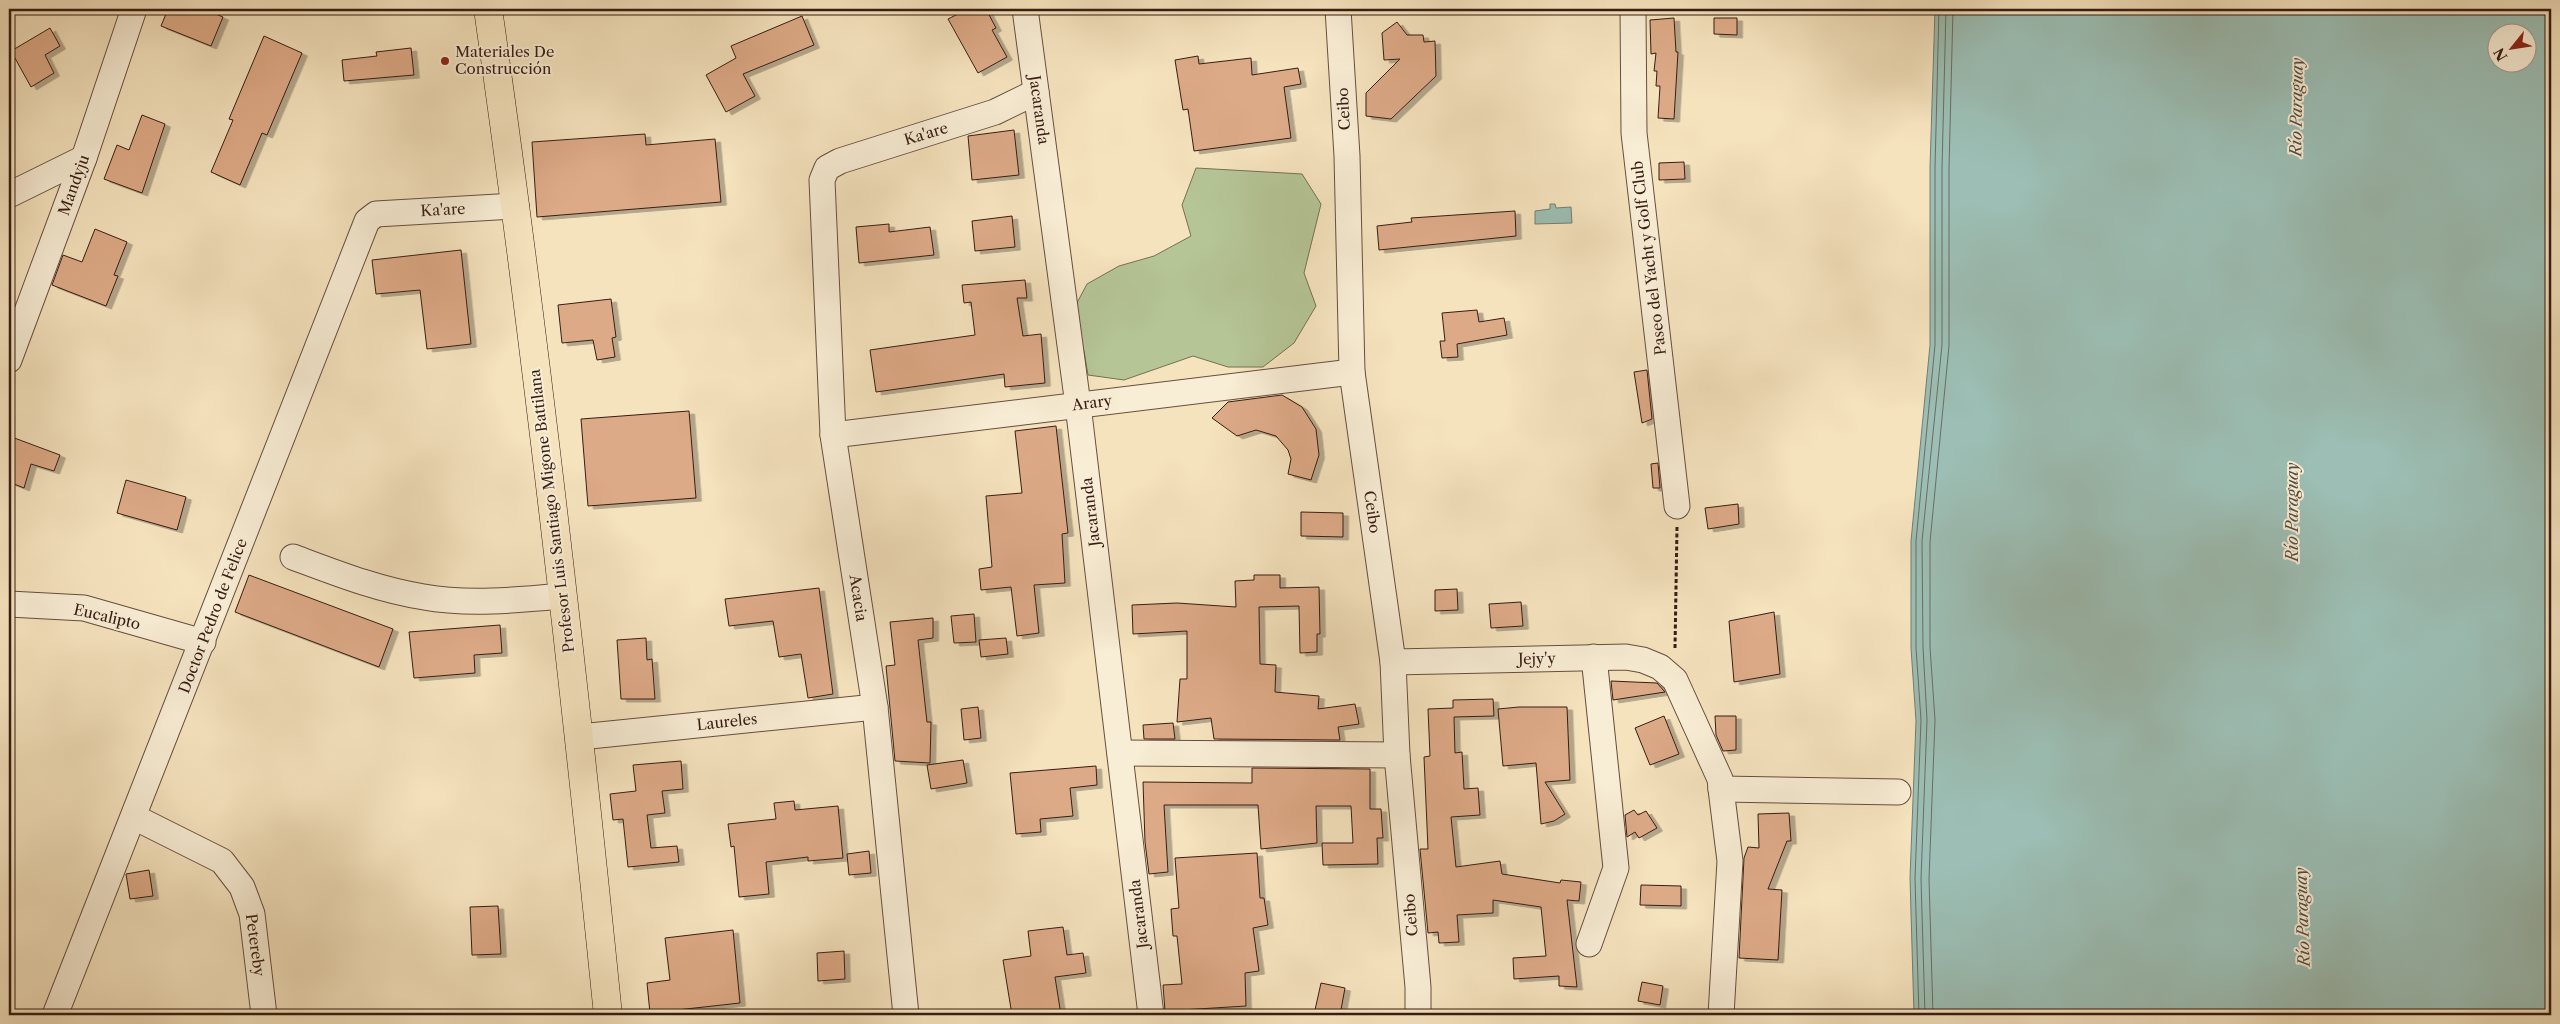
<svg xmlns="http://www.w3.org/2000/svg" width="2560" height="1024" viewBox="0 0 2560 1024" font-family="'Libre Caslon Text',serif">
<style>
.green{fill:#b5c596;stroke:#767054}
.water{fill:#9cbeb4;stroke:#747d74;fill-rule:evenodd}
.lines{fill:none;stroke-linecap:round;stroke-linejoin:round}
.shore{stroke:#6a6d64;stroke-width:1}
.building{fill:#ddaa87;stroke:#371c13;filter:url(#shadow)}
.minor-casing{stroke:#664e3e;stroke-width:27}
.major-casing{stroke:#371c13;stroke-width:29}
.path{stroke:#371c13;stroke-width:3;stroke-dasharray:4 2.5;stroke-linecap:butt}
.minor{stroke:#f8edd5;stroke-width:25}
.major{stroke:#f5e3be;stroke-width:28}
.poi-dot{fill:#8f2418;stroke:#f8edd5;stroke-width:2}
.labels{text-anchor:middle;stroke-width:4;stroke-linejoin:round;paint-order:stroke}
.poi-label{font-size:15px;fill:#371c13;stroke:#f8edd5;text-anchor:start}
.street-label{font-size:15px;fill:#371c13;stroke:#f8edd5}
.water-label{font-size:16px;font-style:italic;fill:#554d43;stroke:#f8edd5}
</style>
<defs>
<filter id="shadow"><feDropShadow dx="5.5" dy="3" stdDeviation="0" flood-color="#0004"/></filter>
</defs>
<rect width="100%" height="100%" fill="#f5e3be"/>
<filter id="stains"><feTurbulence type="fractalNoise" baseFrequency=".004" numOctaves="4"/><feColorMatrix values="0 0 0 0 .2 0 0 0 0 .09 0 0 0 0 .02 0 0 0 .5 -.17"/></filter>
<radialGradient id="worn" r=".72"><stop offset=".6" stop-color="#630" stop-opacity="0"/><stop offset="1" stop-color="#630" stop-opacity=".3"/></radialGradient>
<path class="green" d="M1196,168L1302,174L1321,204L1304,273L1316,306L1294,343L1263,367H1228L1193,356L1124,380L1088,375L1084,351L1070,316L1087,284L1119,266L1154,256L1191,236L1182,205Z"/>
<g class="water">
<path d="M1935,9H2551V1015H1914L1910,878L1916,721L1911,648V541L1930,345V167ZM2498,32H2528V62H2498Z"/>
<path d="M1550,204H1555L1556,208L1571,207L1572,223L1535,224V211L1550,209Z"/>
</g>
<g class="lines">
<g class="shore">
<path d="M1919,1015L1915,879L1921,720L1916,648V541L1935,345V168L1939,9"/>
<path d="M1925,1015L1921,879L1927,720L1923,647L1922,541L1942,345V168L1946,9"/>
<path d="M1933,1015L1929,879L1935,720L1930,647V542L1949,346V168L1953,9"/>
</g>
</g>
<g class="building">
<path d="M168,9H204L223,17L211,46L161,26Z"/>
<path d="M968,9H986L996,28L992,30L1007,57L978,73L948,19Z"/>
<path d="M802,16L814,45L743,74L755,96L726,112L706,75L736,58L731,46Z"/>
<path d="M1674,18L1676,52H1678L1674,119L1658,118L1660,86H1656L1657,71H1654L1656,53L1651,54L1650,20Z"/>
<path d="M1714,18H1737V35L1714,34Z"/>
<path d="M1397,22L1407,35H1423L1424,42L1435,41L1436,76L1391,119L1366,116V93L1400,59L1384,60L1382,33Z"/>
<path d="M50,28L60,46L45,55L54,73L31,87L11,51Z"/>
<path d="M264,36L302,53L267,135L262,133L240,185L211,172L233,120L229,119Z"/>
<path d="M411,48L414,75L344,81L342,60L377,56L376,52Z"/>
<path d="M1198,56L1199,64L1251,58L1252,75L1298,68L1301,84L1284,87L1291,138L1194,151L1188,109L1183,110L1175,60Z"/>
<path d="M142,115L165,124L142,193L104,179L117,145L129,150Z"/>
<path d="M1014,130L1019,175L972,180L968,136Z"/>
<path d="M645,134L646,145L715,139L721,202L537,217L532,142Z"/>
<path d="M1684,162L1685,179L1659,180V163Z"/>
<path d="M1515,211L1516,236L1379,250L1377,226L1412,222L1411,218Z"/>
<path d="M1012,216L1015,247L975,251L972,221Z"/>
<path d="M889,224V232L930,227L934,255L859,263L856,227Z"/>
<path d="M95,229L127,242L114,275L118,276L106,306L52,285L63,255L82,262Z"/>
<path d="M461,250L471,344L427,349L420,290L376,294L372,260Z"/>
<path d="M1025,280L1027,298H1017L1023,336L1041,334L1045,383L1005,387L1004,374L876,392L870,350L975,335L971,302L964,303L962,285Z"/>
<path d="M611,299L616,337L612,338L615,357L597,360L593,340L562,343L558,305Z"/>
<path d="M1477,310L1479,322L1504,318L1507,335L1457,344L1458,357L1442,358L1440,341H1445L1442,313Z"/>
<path d="M1647,370L1652,419L1642,423L1634,372Z"/>
<path d="M1282,395L1302,407L1316,429L1319,455L1311,480L1288,474L1291,459L1288,450L1276,436L1256,430L1237,436L1212,418L1228,402Z"/>
<path d="M689,411L696,498L588,506L581,419Z"/>
<path d="M1056,426L1068,533L1062,534L1065,583L1034,585L1039,633L1017,636L1011,587L981,590L979,569L992,567L986,496L1022,493L1015,431Z"/>
<path d="M9,436L60,455L54,471L31,464L24,488L9,482Z"/>
<path d="M1658,463L1660,488H1653L1651,464Z"/>
<path d="M126,480L186,497L177,530L117,513Z"/>
<path d="M1738,504L1739,524L1708,529L1705,508Z"/>
<path d="M1301,512L1343,513V537L1301,536Z"/>
<path d="M249,575L393,629L379,667L235,612Z"/>
<path d="M1254,575H1280V588L1319,587L1320,634H1317V652L1300,653L1299,606L1259,607L1260,664L1276,665L1275,692L1319,696L1318,709L1355,704L1359,724L1338,727L1340,740L1214,739L1211,718L1177,722L1180,679H1187V631L1133,634L1132,605L1177,603L1236,607L1235,581L1254,580Z"/>
<path d="M819,588L833,694L808,698L801,654L779,657L773,621L729,626L725,599Z"/>
<path d="M1457,589L1458,610L1435,611V590Z"/>
<path d="M1521,602L1523,626L1491,628L1489,604Z"/>
<path d="M1774,612L1780,674L1734,682L1729,621Z"/>
<path d="M974,614L976,642L954,643L951,616Z"/>
<path d="M933,618V638L918,640L927,722H931L930,763L895,761L886,666L895,665L890,622Z"/>
<path d="M500,625L502,653L474,655L475,673L414,678L409,632Z"/>
<path d="M646,638L647,660L652,659L655,699H621L617,640Z"/>
<path d="M1006,638L1008,654L981,657L979,640Z"/>
<path d="M1611,681L1657,683L1665,692L1613,700Z"/>
<path d="M1493,699L1494,716L1454,717L1455,753L1462,752L1464,789L1478,788L1480,815L1451,817L1456,867L1500,861L1502,874L1560,883L1561,880L1581,882L1579,901L1567,900L1577,987L1559,986V976L1514,979L1513,958L1546,956L1541,907L1493,900V913L1457,915L1459,942L1439,943L1438,932L1428,933L1420,849H1428L1424,757L1430,756L1428,709L1453,708V700Z"/>
<path d="M978,707L981,738L964,740L961,709Z"/>
<path d="M1519,707H1567L1570,780L1545,782L1565,814L1554,821L1541,824L1536,763L1503,766L1498,709Z"/>
<path d="M1664,716L1679,754L1650,765L1635,728Z"/>
<path d="M1715,716H1736V750L1723,751L1716,735Z"/>
<path d="M1173,723L1175,739H1144L1143,725Z"/>
<path d="M963,760L967,783L931,789L927,765Z"/>
<path d="M681,761L683,789L662,791L665,813L647,815L651,848L677,846L679,862L628,867L623,819L613,820L610,794L636,791L633,765Z"/>
<path d="M1096,766L1097,785L1070,788L1073,816L1040,819L1041,832L1016,834L1010,773Z"/>
<path d="M1252,768L1370,769V809H1381L1383,838H1377L1378,864L1323,865L1322,843H1353L1351,806H1316L1317,843L1261,849L1258,805H1164L1168,872L1149,874L1145,842L1143,782L1252,783Z"/>
<path d="M794,801L795,810L838,806L843,858L808,861V857L766,862L769,894L739,897L734,846L731,847L728,824L776,819L774,803Z"/>
<path d="M1634,810L1638,815L1646,811L1657,828L1639,838L1635,832L1627,837L1625,815Z"/>
<path d="M1789,813L1791,841H1787L1768,889L1782,890L1778,960L1739,958L1744,858L1748,847L1759,848L1758,814Z"/>
<path d="M869,851L871,873L849,875L847,854Z"/>
<path d="M1257,853L1260,898H1264L1268,925L1253,928L1259,971L1245,973L1246,1006L1165,1011L1163,985L1182,984L1177,936H1173L1171,909L1179,908L1175,858Z"/>
<path d="M149,870L153,896L130,899L126,874Z"/>
<path d="M1641,885L1681,886V906L1640,905Z"/>
<path d="M498,906L501,954L472,955L470,907Z"/>
<path d="M1063,927L1067,955L1083,953L1086,973L1055,977L1061,1015H1012L1003,960L1031,956L1028,931Z"/>
<path d="M733,930L740,1003L650,1013L647,983L670,980L665,938Z"/>
<path d="M844,951L845,979L818,981L817,953Z"/>
<path d="M1642,982L1663,986L1660,1005L1638,1001Z"/>
<path d="M1321,983L1345,988L1340,1015L1315,1010Z"/>
</g>
<g class="lines">
<g class="minor-casing">
<g id="minor">
<path d="M1025,9L1078,405L1151,1015"/>
<path d="M1338,9L1347,156L1352,372L1393,662L1397,755L1418,987V1015"/>
<path d="M1633,9L1634,133L1677,506"/>
<path d="M9,195L84,158"/>
<path d="M9,360L84,158L134,9"/>
<path d="M833,435L1352,372"/>
<path d="M293,557C336,573 379,590 424,597C467,605 519,600 562,596"/>
<path d="M9,604L84,608L203,642"/>
<path d="M1393,662L1626,657L1643,660L1660,667L1675,680L1720,779L1721,789L1730,861L1721,1015"/>
<path d="M580,737L875,707"/>
<path d="M1120,753L1397,755"/>
<path d="M1721,789L1898,792"/>
<path d="M134,817L222,861L242,887L252,914L264,1015"/>
<path d="M1589,944L1616,868L1594,657"/>
<path d="M55,1015L367,221L376,214L516,206"/>
<path d="M906,1015L875,707L833,435L822,180L827,168L840,161L995,112L1036,92"/>
</g>
</g>
<g class="major-casing">
<path id="major" d="M488,9C536,343 574,679 608,1015"/>
</g>
<path class="path" d="M1675,648L1677,527"/>
<use href="#minor" class="minor"/>
<use href="#major" class="major"/>
</g>
<circle class="poi-dot" cx="445" cy="61" r="5"/>
<g class="labels">
<g class="poi-label">
<text x="455" y="57">Materiales De<tspan x="455" dy="17">Construcción</tspan></text>
</g>
<g class="street-label">
<text transform="translate(1344 109) rotate(-93)" y="5">Ceibo</text>
<text transform="translate(1039 110) rotate(82)" y="5">Jacaranda</text>
<text transform="translate(926 134) rotate(-17)" y="5">Ka'are</text>
<text transform="translate(74 185) rotate(-70)" y="5">Mandyju</text>
<text transform="translate(443 210) rotate(-3)" y="5">Ka'are</text>
<text transform="translate(1649 258) rotate(-97)" y="5">Paseo del Yacht y Golf Club</text>
<text transform="translate(1092 403) rotate(-7)" y="5">Arary</text>
<text transform="translate(552 511) rotate(-97)" y="5">Profesor Luis Santiago Migone Battilana</text>
<text transform="translate(1091 512) rotate(-97)" y="5">Jacaranda</text>
<text transform="translate(1372 512) rotate(82)" y="5">Ceibo</text>
<text transform="translate(858 598) rotate(81)" y="5">Acacia</text>
<text transform="translate(213 616) rotate(-69)" y="5">Doctor Pedro de Felice</text>
<text transform="translate(107 617) rotate(13)" y="5">Eucalipto</text>
<text transform="translate(1537 659) rotate(-1)" y="5">Jejy'y</text>
<text transform="translate(727 722) rotate(-6)" y="5">Laureles</text>
<text transform="translate(1139 914) rotate(-97)" y="5">Jacaranda</text>
<text transform="translate(1411 915) rotate(-95)" y="5">Ceibo</text>
<text transform="translate(255 945) rotate(82)" y="5">Petereby</text>
</g>
<g class="water-label">
<text transform="translate(2296 107) rotate(-89)" y="6">Río Paraguay</text>
<text transform="translate(2292 512) rotate(-90)" y="6">Río Paraguay</text>
<text transform="translate(2302 917) rotate(-92)" y="6">Río Paraguay</text>
</g>
</g>
<rect width="2560" height="1024" fill="none" stroke="#f5e3be" stroke-width="30"/>
<rect x="10" y="10" width="2540" height="1004" fill="none" stroke="#371c13" stroke-width="2.5"/>
<rect x="15" y="15" width="2530" height="994" fill="none" stroke="#371c13"/>
<g transform="translate(2512 48) rotate(240)"><circle r="24" fill="#f8edd5" stroke="#ab9987"/>
<path d="M0-4L9 19L0 12L-9 19Z" fill="#8f2418"/>
<text y="-8" font-size="14" font-weight="bold" text-anchor="middle" fill="#371c13">N</text>
</g>
<rect width="100%" height="100%" filter="url(#stains)"/>
<rect width="100%" height="100%" fill="url(#worn)"/>
</svg>
